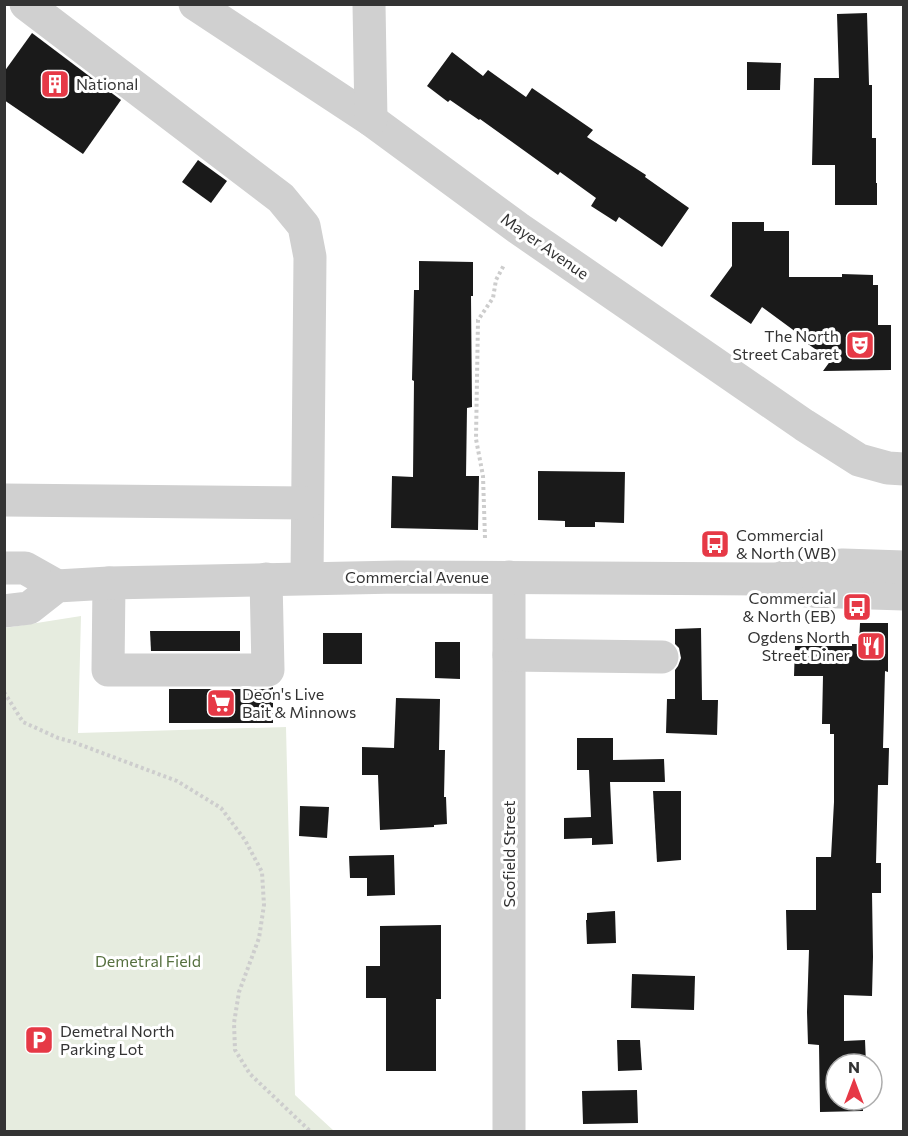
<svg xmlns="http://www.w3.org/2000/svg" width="908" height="1136" viewBox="0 0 908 1136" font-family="Commissioner,sans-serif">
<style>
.green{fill:#e6ecdf}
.building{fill:#1a1a1a}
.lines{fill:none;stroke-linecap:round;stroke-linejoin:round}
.path{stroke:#cdcdcd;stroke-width:4;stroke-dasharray:3 3;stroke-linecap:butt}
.minor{stroke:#d0d0d0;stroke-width:33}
.labels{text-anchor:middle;stroke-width:6;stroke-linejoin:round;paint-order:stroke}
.poi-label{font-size:16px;fill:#333;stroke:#fff;text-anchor:start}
.street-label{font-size:16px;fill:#333;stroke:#fff}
.park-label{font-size:16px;fill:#56703f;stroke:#fff}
</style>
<rect width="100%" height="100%" fill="#fff"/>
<path class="green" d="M81,616L78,733L286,727L295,1095L334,1131L5,1132V628Z"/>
<g class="building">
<path d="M867,13L869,85H872V138H876V183H877V205H835V165H812L814,78H839L837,14Z"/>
<path d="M32,33L121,100L83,154L4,100V72Z"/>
<path d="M452,52L483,76L488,70L526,97L532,88L593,130L587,137L646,175L645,177L689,208L662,247L619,217L616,222L591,206L596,198L560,172L558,175L480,119L479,120L450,100L448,102L427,86Z"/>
<path d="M747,62L781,63L780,90H747Z"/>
<path d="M198,160L227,181L211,203L182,182Z"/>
<path d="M732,222H764V231H789V277H842V274L873,275V285H878V325H891V370L823,371L831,360L795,335L796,332L762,307L751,324L710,296L732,266Z"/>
<path d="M419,261L473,262V296H471L472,407L467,408L466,476H479L478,530L391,528L392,476L413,477L414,381L412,380L414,290H419Z"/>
<path d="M538,471L625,472L624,523L595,522V527H565V521L538,520Z"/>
<path d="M860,623H888V672L885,671L883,748H889L888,785H878L876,863H881V893H872L873,957L872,996L844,995V1041L865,1040L866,1064H836V1100H868V1102H863V1111L820,1112L819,1045L808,1044L807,1012L809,950H787L786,910H816V857H831L834,802V734H830V724H822L823,676H794L795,646H852V644H859Z"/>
<path d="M701,628L702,700H718L717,735L666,733L667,699H675V670L678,666L681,658L679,648L675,644V629Z"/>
<path d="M150,631H240V651H151Z"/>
<rect x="323" y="633" width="39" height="31"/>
<path d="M435,642H460V679L435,678Z"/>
<path d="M273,687V723H169V689H268Z"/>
<path d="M396,698L440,699L439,750H445L444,797H446L447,824L434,825V827L380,830L378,775H362V747L394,748Z"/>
<path d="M577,738H613V760L664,759L665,782H610L613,844L592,845V838L564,839V818L591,817L589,770H577Z"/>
<path d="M653,791H681V860L657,862Z"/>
<path d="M300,806L329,807L327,838L299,836Z"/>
<path d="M394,855L395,895L367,896V878H350L349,856Z"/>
<path d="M615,911L616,943L587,944L586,920H587V913Z"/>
<path d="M441,925V999H436V1071H386V998H366V966H380V926Z"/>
<path d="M632,974L695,976L694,1010L631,1008Z"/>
<path d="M617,1040H640L642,1070L618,1071Z"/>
<path d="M637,1090L638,1123L583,1124L582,1091Z"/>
</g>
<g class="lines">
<g class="path">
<path d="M485,538L483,476L476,439L478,320L493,298L496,280L504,265"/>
<path d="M4,692L23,722L58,738L73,742L177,781L221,808L245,840L262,872L264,905L259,938L239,992L234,1023L235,1050L250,1074L311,1132"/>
</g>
<g class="minor">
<path d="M26,4L281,198L304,226L310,257L307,578"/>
<path d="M195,4L371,120L518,228L804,425L859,460L888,468L904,469"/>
<path d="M369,4L371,120"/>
<path d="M4,500L307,503"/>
<path d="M4,568H25L57,586"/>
<path d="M509,577V1132"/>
<path d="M778,579L807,591L904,594"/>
<path d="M109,583L108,670H268L266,579"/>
<path d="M4,611L29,608L57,586L109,583L398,577L778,579L807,569L843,565L904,567"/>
<path d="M509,655L662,657"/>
</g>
</g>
<defs>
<g id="building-square" transform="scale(1.5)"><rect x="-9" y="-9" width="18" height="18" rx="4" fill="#e63946" stroke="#fff"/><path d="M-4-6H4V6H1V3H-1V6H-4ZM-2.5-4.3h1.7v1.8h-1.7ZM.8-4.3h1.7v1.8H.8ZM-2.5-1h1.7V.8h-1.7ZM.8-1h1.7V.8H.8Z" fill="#fff"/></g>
<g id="theatre-square" transform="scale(1.5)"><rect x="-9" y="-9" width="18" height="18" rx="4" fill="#e63946" stroke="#fff"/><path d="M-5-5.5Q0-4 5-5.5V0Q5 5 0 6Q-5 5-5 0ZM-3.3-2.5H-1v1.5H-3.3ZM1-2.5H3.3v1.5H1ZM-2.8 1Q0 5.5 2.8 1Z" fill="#fff"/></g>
<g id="bus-square" transform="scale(1.5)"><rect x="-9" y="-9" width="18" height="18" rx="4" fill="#e63946" stroke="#fff"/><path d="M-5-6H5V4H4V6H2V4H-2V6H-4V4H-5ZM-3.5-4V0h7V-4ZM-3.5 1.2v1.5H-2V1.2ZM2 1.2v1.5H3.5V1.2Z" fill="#fff"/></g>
<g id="restaurant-square" transform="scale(1.5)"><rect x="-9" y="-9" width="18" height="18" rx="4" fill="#e63946" stroke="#fff"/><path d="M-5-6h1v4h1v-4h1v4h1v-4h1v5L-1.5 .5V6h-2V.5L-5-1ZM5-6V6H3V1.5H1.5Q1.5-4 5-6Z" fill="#fff"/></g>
<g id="supermarket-square" transform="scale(1.5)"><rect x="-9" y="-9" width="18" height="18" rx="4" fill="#e63946" stroke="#fff"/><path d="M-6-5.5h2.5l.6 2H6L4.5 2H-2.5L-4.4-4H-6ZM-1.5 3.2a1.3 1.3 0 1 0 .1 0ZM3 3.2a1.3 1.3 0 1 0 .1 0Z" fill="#fff"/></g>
<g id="parking-square" transform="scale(1.5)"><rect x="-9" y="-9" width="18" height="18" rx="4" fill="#e63946" stroke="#fff"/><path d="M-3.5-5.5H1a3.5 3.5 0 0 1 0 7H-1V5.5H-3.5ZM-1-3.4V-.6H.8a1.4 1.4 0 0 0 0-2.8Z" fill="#fff"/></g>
</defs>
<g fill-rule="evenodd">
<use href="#building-square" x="55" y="84"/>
<use href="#theatre-square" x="860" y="345"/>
<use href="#bus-square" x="715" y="544"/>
<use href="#bus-square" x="857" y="607"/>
<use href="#restaurant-square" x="871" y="646"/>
<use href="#supermarket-square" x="221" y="703"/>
<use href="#parking-square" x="39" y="1040"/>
</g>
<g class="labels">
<g class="poi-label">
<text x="76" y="90">National</text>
<text x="839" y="342" text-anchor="end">The North<tspan x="839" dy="18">Street Cabaret</tspan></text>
<text x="736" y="541">Commercial<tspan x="736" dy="18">&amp; North (WB)</tspan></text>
<text x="836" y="604" text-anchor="end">Commercial<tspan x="836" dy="18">&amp; North (EB)</tspan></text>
<text x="850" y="643" text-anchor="end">Ogdens North<tspan x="850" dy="18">Street Diner</tspan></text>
<text x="242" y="700">Deon's Live<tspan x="242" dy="18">Bait &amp; Minnows</tspan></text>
<text x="60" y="1037">Demetral North<tspan x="60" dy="18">Parking Lot</tspan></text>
</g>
<g class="street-label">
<text transform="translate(545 246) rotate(35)" y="6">Mayer Avenue</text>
<text x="417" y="583">Commercial Avenue</text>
<text transform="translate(509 854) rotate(-90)" y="6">Scofield Street</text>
</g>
<g class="park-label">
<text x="148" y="967">Demetral Field</text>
</g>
</g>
<rect width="908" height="1136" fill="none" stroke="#333333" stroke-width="12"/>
<g transform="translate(854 1082)"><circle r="28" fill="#ffffff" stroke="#adadad" stroke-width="1.5"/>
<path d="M0-4.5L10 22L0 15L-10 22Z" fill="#e63946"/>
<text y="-9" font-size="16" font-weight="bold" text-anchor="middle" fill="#333333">N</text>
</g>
</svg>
